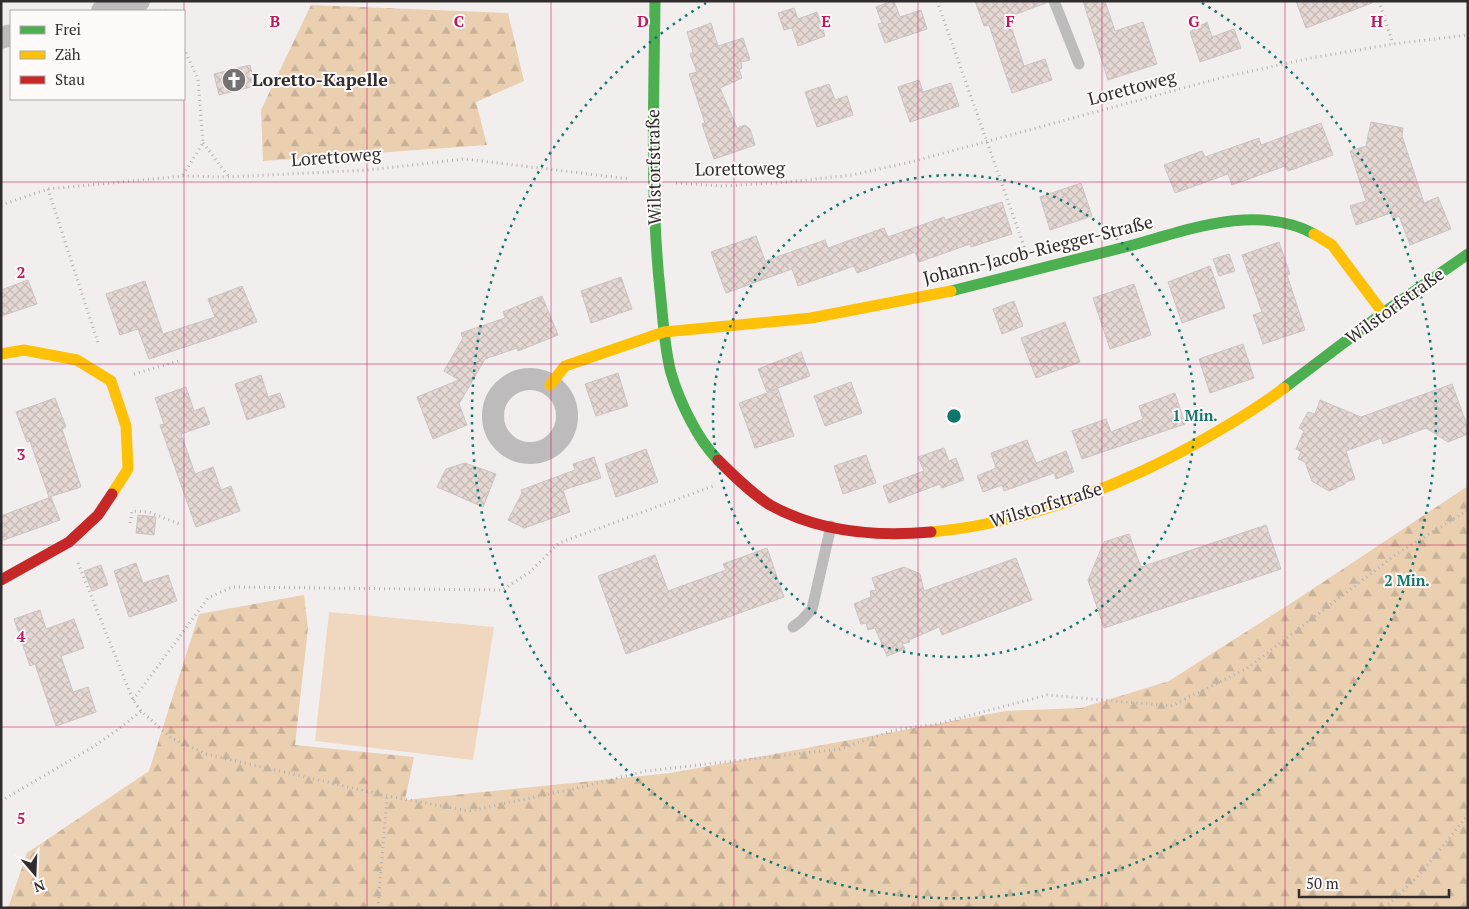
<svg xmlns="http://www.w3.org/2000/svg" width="1469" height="909" viewBox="0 0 1469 909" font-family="'PT Serif',serif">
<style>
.forest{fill:url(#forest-firs)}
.pitch{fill:#efd8bf}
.building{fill:url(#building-cross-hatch);stroke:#c9c5c5}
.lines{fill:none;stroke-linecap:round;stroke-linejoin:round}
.path{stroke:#b2b1b1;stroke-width:3;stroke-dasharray:1 4;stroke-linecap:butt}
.lane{stroke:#bdbbbc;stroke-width:11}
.street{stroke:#bdbbbc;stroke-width:22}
.fast{stroke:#4caf50;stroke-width:11}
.slow{stroke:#ffc107;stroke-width:11}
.jam{stroke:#c62828;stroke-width:11}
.grid{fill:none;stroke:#c2185b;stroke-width:1;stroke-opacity:0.55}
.ring{fill:none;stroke:#0f766e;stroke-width:2.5;stroke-dasharray:2.5 5}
.labels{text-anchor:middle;stroke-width:4;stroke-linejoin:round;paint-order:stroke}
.poi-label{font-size:18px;font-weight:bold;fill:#312c2d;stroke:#fffafa;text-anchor:start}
.street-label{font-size:18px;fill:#312c2d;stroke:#fffafa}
.grid-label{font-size:16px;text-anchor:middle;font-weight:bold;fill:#c2185b;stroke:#fffafa;stroke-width:4;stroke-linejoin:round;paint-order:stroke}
.centre{fill:#0f766e;stroke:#fffafa;stroke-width:2.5}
.ring-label{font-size:15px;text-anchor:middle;font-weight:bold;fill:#0f766e;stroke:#fffafa;stroke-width:4;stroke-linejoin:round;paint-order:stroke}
</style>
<defs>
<pattern id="forest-firs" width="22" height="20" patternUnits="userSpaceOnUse" patternTransform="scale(1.25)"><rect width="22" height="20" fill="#eacfb0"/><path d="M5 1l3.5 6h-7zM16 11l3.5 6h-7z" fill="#c9b298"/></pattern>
<pattern id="building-cross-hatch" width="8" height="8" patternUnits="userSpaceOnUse" patternTransform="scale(1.25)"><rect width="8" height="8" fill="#e5d8d4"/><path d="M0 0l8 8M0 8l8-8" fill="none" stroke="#c5bab6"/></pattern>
</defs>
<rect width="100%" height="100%" fill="#f3eeee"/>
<g class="forest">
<path d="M311,5L508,13L524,81L476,102L487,145L263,161L261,110Z"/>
<path d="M1468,486V908H8L27,853L149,771L199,614L304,595L308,628L295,745L414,757L405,800L671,773L1006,711L1081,708L1169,681L1296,600Z"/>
</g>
<path class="pitch" d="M329,612L494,627L473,760L315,741Z"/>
<g class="building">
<path d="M892,1H894L900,17L921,10L927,29L885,43L878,24L882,23L876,7Z"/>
<path d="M975,1H1046V3L1008,17L1024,66L1045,59L1052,80L1012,93L989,25L984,26Z"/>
<path d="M1083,1H1105L1115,31L1143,22L1157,64L1108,80Z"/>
<path d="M1296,1H1372V3L1306,28Z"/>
<path d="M794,8L798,19L817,12L825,36L798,46L792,28L784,30L778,13Z"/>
<path d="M1207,22L1212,37L1234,29L1241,48L1200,62L1190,32Z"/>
<path d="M711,23L718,46L743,38L750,60L741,62L742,68L739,69L742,78L720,88L737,128L745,125L750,129L755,145L714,159L702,124L705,123L689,74L697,72L690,54L693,52L687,32Z"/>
<path d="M250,65L255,86L219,95L214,74Z"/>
<path d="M919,80L923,92L951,83L959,106L910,122L898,87Z"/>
<path d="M829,84L835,100L847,96L853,115L817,127L805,92Z"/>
<path d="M1371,122L1403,128L1402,136L1424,203L1438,197L1451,229L1410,245L1399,216L1393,219L1391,213L1356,225L1350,206L1366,201L1350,151L1366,146Z"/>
<path d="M1321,123L1333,155L1288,171L1285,166L1232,185L1228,174L1175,193L1164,165L1202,151L1205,157L1259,138L1261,145Z"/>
<path d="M1081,183L1092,216L1050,230L1040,197Z"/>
<path d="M1002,202L1012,234L971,247L970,244L919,262L915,252L857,273L854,266L798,286L792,269L726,293L711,252L756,236L765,261L825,240L828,248L884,228L888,237L944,217L945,220Z"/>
<path d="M1279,242L1290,274L1287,275L1305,330L1263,344L1253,315L1262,312L1242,255Z"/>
<path d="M1229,254L1235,271L1219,276L1213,259Z"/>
<path d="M1210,266L1225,308L1182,323L1168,282Z"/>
<path d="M621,277L632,309L591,323L581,291Z"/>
<path d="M28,280L37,304L1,316V290Z"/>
<path d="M145,281L163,334L215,317L208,299L242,286L257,322L215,337L149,359L138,329L120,335L106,294Z"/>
<path d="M1134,284L1151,335L1110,349L1093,298Z"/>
<path d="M542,296L558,335L518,351L517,348L485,359L459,404L467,425L433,439L417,397L459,380L444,371L463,338L461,333L505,318L503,312Z"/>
<path d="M1014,301L1023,326L1002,334L993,309Z"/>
<path d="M1065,322L1080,362L1036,378L1021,338Z"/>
<path d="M1243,344L1254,378L1210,393L1199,359Z"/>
<path d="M801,352L810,376L767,392L758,369Z"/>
<path d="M618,373L628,406L596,416L585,384Z"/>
<path d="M261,375L268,397L280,393L285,407L247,420L235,384Z"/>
<path d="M851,382L862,413L825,426L814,396Z"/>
<path d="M1452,384L1468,428V434L1448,442L1426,428L1383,444L1381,438L1346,451L1355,479L1346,482L1345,484L1329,491L1312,481L1305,462L1298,459L1301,452L1296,449L1304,431L1299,428L1308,412L1315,414L1320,400L1361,417Z"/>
<path d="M186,387L194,411L204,407L210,424L181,434L195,474L213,467L221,490L231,486L240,511L196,527L160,425L164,424L155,398Z"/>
<path d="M778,389L794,436L755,448L739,403Z"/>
<path d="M1175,393L1185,424L1082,459L1072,431L1106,419L1111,432L1143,419L1139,406Z"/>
<path d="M55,398L66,427L62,429L81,487L49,497L30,441L27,442L16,412Z"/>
<path d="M1027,440L1036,463L1066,451L1074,472L1056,479L1054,473L1004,491L1002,485L983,492L977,476L996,468L991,453Z"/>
<path d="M944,448L949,461L956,458L964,480L942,488L940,484L889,503L883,486L924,471L918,457Z"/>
<path d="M646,449L658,482L616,497L605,464Z"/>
<path d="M866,455L876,483L843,494L834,466Z"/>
<path d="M594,457L601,478L563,490L570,512L524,528L508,520L522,493L521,490L575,470L573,464Z"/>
<path d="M465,463L496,474L483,507L437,487L446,469Z"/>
<path d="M51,497L60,520L1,541V516Z"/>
<path d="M138,515L156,517L154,535L136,533Z"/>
<path d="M1266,525L1281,569L1104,628L1088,580L1104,542L1129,534L1141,567Z"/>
<path d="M767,548L784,597L626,654L598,576L655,555L668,591L726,570L723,564Z"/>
<path d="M1016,558L1032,600L942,635L939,627L909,640L910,642L902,644L905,649L887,656L875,628L868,630L866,623L861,624L854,604L871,597L870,591L876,590L872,578L904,567L920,574L924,591Z"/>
<path d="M136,563L143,583L168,575L177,601L129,617L114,571Z"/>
<path d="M101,565L108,585L92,591L84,571Z"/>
<path d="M40,610L46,629L74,619L84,648L61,656L73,692L88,687L96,712L56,726L35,664L30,666L14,619Z"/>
</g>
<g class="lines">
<g class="path">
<path d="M937,1L1025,249"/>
<path d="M1379,1L1393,44"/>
<path d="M165,11H166"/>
<path d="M203,143L229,177"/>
<path d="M183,175L203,143L198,79L184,49"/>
<path d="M676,183L723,186L788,182L852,175L911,162L1224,77L1311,58L1393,44L1468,35"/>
<path d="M48,189L99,346"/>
<path d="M1,205L48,189L183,176L229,177L368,170L465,159L630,179"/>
<path d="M134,374L182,360"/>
<path d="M130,523L132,511L149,512L179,524"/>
<path d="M78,563L133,700L141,711L171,738L206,754L387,796L469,811L578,788L646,771L840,749L894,730L937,724L1047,695L1171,706L1246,669L1398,553L1468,510"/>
<path d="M133,700L208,598L232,587L502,590L530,572L559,543L713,486"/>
<path d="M1,801L93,747L120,728L141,711"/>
<path d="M378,908L387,796"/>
<path d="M1385,908L1419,875L1468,815"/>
</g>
<g class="lane">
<path d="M1054,1L1079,64"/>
<path d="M793,627L801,621L812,609L831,526"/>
</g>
<g class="street">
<path d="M102,11L139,1"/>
<path d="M1,38L11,35"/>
<circle cx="530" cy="416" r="37"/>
</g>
<g class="fast">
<path d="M655,1C654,98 650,194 660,290C663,317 664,347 671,373C679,400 697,439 718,460"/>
<path d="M951,291C1010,276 1070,261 1129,246C1166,236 1205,222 1244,220C1268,219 1293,222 1314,234"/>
<path d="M1284,388L1383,313L1468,254"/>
</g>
<g class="slow">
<path d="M1314,234L1332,245L1383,313"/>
<path d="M1,354L24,350L77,360L111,381L126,426L128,469L112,494"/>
<path d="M550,385L565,366L664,332L811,318L951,291"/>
<path d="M931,532C1018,524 1100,494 1177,454C1214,434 1251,413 1284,388"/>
</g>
<g class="jam">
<path d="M718,460C733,475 751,493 770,505C819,532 877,537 931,532"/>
<path d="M1,580L69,542L98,515L112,494"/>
</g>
</g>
<path class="grid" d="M184,1V11M367,1V908M551,1V908M734,1V908M918,1V908M1102,1V908M1285,1V908M184,99V908M1,182H1468M1,364H1468M1,545H1468M1,727H1468"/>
<g class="ring">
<circle cx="954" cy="416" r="241"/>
<path d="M1202 3A482 482 0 1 1 706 3"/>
</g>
<defs>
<g id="church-disc" transform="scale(1.25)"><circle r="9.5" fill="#757071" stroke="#fffafa"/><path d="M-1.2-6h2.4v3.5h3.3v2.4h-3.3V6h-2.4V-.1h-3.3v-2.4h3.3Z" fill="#fff"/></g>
</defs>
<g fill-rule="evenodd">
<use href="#church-disc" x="234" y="80"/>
</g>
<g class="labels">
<g class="poi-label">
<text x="252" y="86">Loretto-Kapelle</text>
</g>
<g class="street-label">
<text transform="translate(1132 88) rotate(-15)" y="6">Lorettoweg</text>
<text transform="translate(336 157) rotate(-4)" y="6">Lorettoweg</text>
<text transform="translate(654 167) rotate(-91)" y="6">Wilstorfstraße</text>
<text transform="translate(740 169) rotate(-1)" y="6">Lorettoweg</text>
<text transform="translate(1038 250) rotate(-14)" y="6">Johann-Jacob-Riegger-Straße</text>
<text transform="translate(1395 306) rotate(-36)" y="6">Wilstorfstraße</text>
<text transform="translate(1046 505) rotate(-17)" y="6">Wilstorfstraße</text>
</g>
</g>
<g class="grid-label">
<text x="275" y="27">B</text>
<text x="459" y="27">C</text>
<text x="643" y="27">D</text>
<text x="826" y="27">E</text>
<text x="1010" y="27">F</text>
<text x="1194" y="27">G</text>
<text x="1377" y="27">H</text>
<text x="21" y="278">2</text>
<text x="21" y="460">3</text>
<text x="21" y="642">4</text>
<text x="21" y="824">5</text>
</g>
<circle cx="954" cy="416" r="8" class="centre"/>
<g class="ring-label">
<text x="1195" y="421">1 Min.</text>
<text x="1407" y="586">2 Min.</text>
</g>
<rect width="1469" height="909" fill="none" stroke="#312c2d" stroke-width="5"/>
<rect x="10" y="10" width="175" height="90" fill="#fffafa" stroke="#ada8a8"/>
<rect x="20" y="26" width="25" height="8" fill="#4caf50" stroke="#ada8a8"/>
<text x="55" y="35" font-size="15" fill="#312c2d">Frei</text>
<rect x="20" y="51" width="25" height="8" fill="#ffc107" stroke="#ada8a8"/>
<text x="55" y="60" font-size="15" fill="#312c2d">Zäh</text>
<rect x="20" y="76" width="25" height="8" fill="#c62828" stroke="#ada8a8"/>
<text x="55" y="85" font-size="15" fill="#312c2d">Stau</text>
<g transform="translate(35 874) rotate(161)" stroke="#fffafa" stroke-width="4" paint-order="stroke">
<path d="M0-4L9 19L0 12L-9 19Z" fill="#312c2d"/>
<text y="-8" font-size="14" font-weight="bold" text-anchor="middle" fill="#312c2d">N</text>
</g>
<path d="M1299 889v8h150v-8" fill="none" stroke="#312c2d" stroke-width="2.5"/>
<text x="1306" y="889" font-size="15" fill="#312c2d" stroke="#fffafa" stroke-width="4" paint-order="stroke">50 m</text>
</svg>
